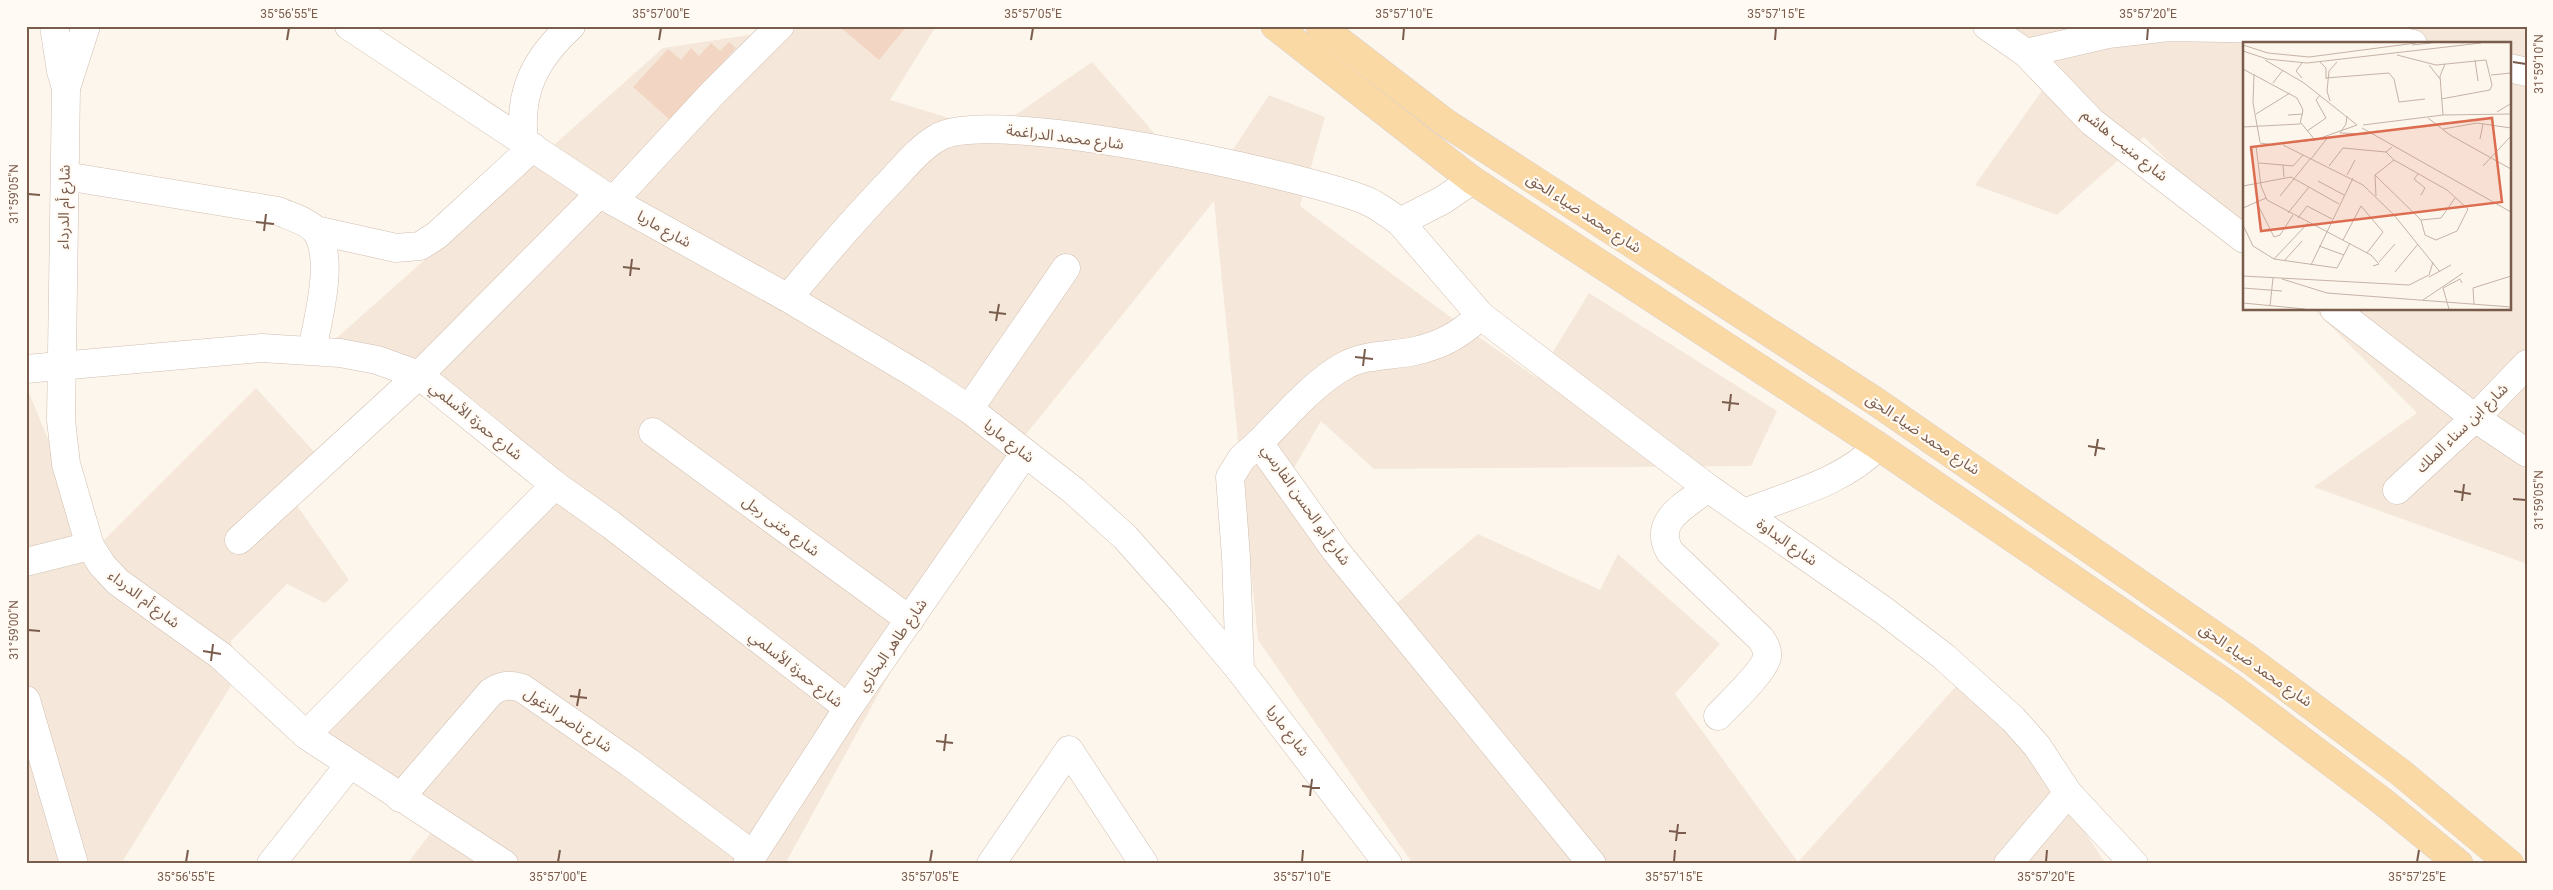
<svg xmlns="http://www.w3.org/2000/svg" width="2553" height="890" viewBox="0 0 2553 890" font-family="Roboto,'Noto Sans Arabic',sans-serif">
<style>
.residential{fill:#f5e8da}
.building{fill:#f3d5c3}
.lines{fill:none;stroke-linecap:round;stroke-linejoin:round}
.minor-casing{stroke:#d1beb0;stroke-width:29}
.major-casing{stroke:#dad1cd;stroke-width:29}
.minor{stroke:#fff;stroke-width:28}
.major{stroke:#fbd9a5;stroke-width:28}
.ticks{fill:none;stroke:#7a5c4d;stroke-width:2}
.labels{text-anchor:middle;stroke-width:4.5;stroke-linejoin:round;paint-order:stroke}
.street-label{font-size:15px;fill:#7a5c4d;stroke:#fffaf3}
.inset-road{fill:none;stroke:#c5b3a7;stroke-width:1}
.view{fill:#dc6d51;fill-opacity:0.15;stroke:#dc6d51;stroke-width:2.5}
.inset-edge{fill:none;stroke:#7a5c4d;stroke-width:2.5}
.neatline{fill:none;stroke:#7a5c4d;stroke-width:2}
.ticks-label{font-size:12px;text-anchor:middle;fill:#7a5c4d}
</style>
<rect width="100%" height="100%" fill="#fdf6ec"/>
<g class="residential">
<path d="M808,26H936L890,100L992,131L1092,62L1155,134L1228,157L1269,95L1325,117L1300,206L1449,316L1537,378L1589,293L1777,411L1751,466L1374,469L1321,421L1288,478L1390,609L1478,534L1600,590L1618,554L1720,644L1675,694L1798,862L1968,673L2015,726L2106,864H1413L1258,640L1214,201L1011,453L785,864H407L433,830L305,743L573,485L331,343L663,48Z"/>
<path d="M1994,26H2527V564L2314,487L2417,413L2314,309H2509V44H2244V238L2144,137L2057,215L1975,185L2044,88Z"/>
<path d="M256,388L318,456L282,484L349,580L325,603L287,584L231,641L237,676L121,864H26V394L29,393L94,550Z"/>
</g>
<g class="building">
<path d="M839,26H907L879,60Z"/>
<path d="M729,42L736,48L670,120L633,87L668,49L681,60L691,48L699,56L711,43L720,51Z"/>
</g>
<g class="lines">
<g class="minor-casing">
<g id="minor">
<path d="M54,26L61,71L66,88L61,420L66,464L90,546L102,565L118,582L221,656L306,735L504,864"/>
<path d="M349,26L613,201L788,298L919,376L969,409L1074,491L1125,537L1182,601L1240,670L1388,864"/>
<path d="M1987,26L2026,53L2092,122L2244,239"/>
<path d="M2026,53L2108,34L2169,27L2279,29L2388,39L2413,44"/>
<path d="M2509,68L2527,72"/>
<path d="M66,88L86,26"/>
<path d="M524,141C518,92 535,59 571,26"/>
<path d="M65,176L278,211C289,216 308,221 316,231C335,258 318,319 312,350"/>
<path d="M1472,180L1443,200L1400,222L1481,316C1458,335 1445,344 1415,351C1392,356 1365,354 1344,366C1312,384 1285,417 1259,443L1336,551L1592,864"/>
<path d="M613,201L711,95L780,26"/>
<path d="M315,230L396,248L420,246L437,235L533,147"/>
<path d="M788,298C822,257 856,217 893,179C906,165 920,148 937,138C988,105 1301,175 1365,200C1377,205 1389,214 1400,222"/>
<path d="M2334,309L2475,418L2527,453"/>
<path d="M1481,316L1708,488L1883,610L1943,656L2013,719L2037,746L2068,793L2134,864"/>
<path d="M26,369L262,348L340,353L377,360L419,375L555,485L610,524L848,708"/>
<path d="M969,409L1066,268"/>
<path d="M653,432L910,620"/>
<path d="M1708,488C1686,505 1652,520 1670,552L1761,639C1765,645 1768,650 1767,657C1764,672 1729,704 1718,716"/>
<path d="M2397,490L2475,418L2527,364"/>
<path d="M1744,513C1789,495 1844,482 1878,446"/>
<path d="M239,540L419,375L600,193"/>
<path d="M26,562L90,546"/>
<path d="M1240,670L1236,557L1230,477L1242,458L1259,443"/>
<path d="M26,700L74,864"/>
<path d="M306,735L555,485"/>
<path d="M400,798L491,692C502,685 510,684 522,688L630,763L753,855"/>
<path d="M271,864L350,764"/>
<path d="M747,864L848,708L1025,453"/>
<path d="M991,864L1069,750L1144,864"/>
<path d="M2008,864L2068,793"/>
</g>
</g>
<g class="major-casing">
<g id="major">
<path d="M1275,26L1472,180L1878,446L2231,687L2382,801L2459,864"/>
<path d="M1320,26L1446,123L1875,401L2250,660L2400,772L2510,864"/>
</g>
</g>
<use href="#minor" class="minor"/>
<use href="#major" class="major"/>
</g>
<path class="ticks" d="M287,40L289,28M659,40L661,28M1031,40L1033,28M1403,40L1404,28M1775,40L1776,28M2147,40L2148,28M2513,62L2526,64M28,194L40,195M256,222L274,224M264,231L266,214M623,267L640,269M630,276L632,259M989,312L1006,314M996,321L999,304M1355,357L1373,359M1363,366L1365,349M1722,402L1739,404M1729,411L1731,394M2088,446L2105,449M2095,456L2098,439M2454,491L2471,494M2513,499L2526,500M2462,501L2464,484M28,630L40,631M203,651L221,654M211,661L213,644M570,696L587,698M577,706L580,689M936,741L953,743M944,751L946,734M1302,786L1320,788M1310,796L1312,779M1669,831L1686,833M1676,841L1678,824M186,862L188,850M558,862L560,850M930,862L932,850M1302,862L1303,850M1674,862L1675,850M2046,862L2047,850M2417,862L2419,850"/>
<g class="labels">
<g class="street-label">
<text transform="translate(1065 137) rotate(7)" y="5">شارع محمد الدراغمة</text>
<text transform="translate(2125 145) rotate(39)" y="5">شارع منيب هاشم</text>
<text transform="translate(64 207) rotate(-89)" y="5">شارع أم الدرداء</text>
<text transform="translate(1584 213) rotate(33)" y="5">شارع محمد ضياء الحق</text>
<text transform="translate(664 229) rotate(29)" y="5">شارع ماريا</text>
<text transform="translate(476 421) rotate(39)" y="5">شارع حمزة الأسلمي</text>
<text transform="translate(2462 428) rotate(-44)" y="5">شارع ابن سناء الملك</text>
<text transform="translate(1923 434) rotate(34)" y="5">شارع محمد ضياء الحق</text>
<text transform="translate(1009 441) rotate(38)" y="5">شارع ماريا</text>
<text transform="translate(1306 505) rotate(55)" y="5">شارع أبو الحسن الفارسي</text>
<text transform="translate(781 526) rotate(36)" y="5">شارع مثنى رجل</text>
<text transform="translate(1787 542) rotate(35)" y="5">شارع البداوة</text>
<text transform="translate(144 599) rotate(37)" y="5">شارع أم الدرداء</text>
<text transform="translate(892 645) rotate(-55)" y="5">شارع طاهر البخاري</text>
<text transform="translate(2256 665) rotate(35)" y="5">شارع محمد ضياء الحق</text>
<text transform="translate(796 669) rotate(38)" y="5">شارع حمزة الأسلمي</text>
<text transform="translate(568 720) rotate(34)" y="5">شارع ناصر الزغول</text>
<text transform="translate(1288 731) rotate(52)" y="5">شارع ماريا</text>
</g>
</g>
<g transform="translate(2243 42)">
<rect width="268" height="268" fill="#fdf6ec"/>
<path class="inset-road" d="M0,3L25,11L66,15L173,1M169,3L188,1M0,9L24,17L64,21L238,1M154,13L193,23L243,18L249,43L247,48L198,57M22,18L61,41L114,83M232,18L235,39M77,20L83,26V37M59,21L53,29L59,36M186,23L197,37M0,27L54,56L60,68L57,82L0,85M11,32L10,61L17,100M248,33L268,31M83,36L146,31L151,37L156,60L182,57M30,41L40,28M87,59L84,49L86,29L94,20M254,70L267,62M13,72L47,51M45,73L60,72M200,73L197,34L202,22M185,76L207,93L268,127M58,81L72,98M120,83L200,73L268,72M119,86L268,170M200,87L234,81L268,86M64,89L83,76L73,58L77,53M97,91L124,92M97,91L103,82L104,74M237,97L240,82M17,101L32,103M40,103L120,143L151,173L197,230M13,104L18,144L24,158L128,213L136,222L130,224M17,104L72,98L114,83M149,105L143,110L151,118L132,133L178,178L198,176L212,156M68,117L85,95M151,118L204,148L225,167L214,189L193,198L182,193L178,178M16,121L40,123L41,135M40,123L50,124L60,113M86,124L100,106L143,110M240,124L268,94M175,132L171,137L182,146L178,153M104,133L112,118M132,133L133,154M75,139L101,153M0,144L48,135L96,162M37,154L67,117M13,159L31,195L37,193L50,173M0,166L23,156M45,171L66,145M55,176L64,164L89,177M0,183L10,204L31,217L94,226L107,201M100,198L118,164L140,190L124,211M76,204L101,213M31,217L65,181M41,219L59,199M136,220L152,202M68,223L110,136M152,230L175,202M0,234L166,243L186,233L190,220M186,235L208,223M39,237L84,251L268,265M0,246L39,249M180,258L220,231M0,261L62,267M231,262L230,246L268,234M27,264L30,236M206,267L200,246L217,237L219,241"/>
<path class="view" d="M249,76L259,160L18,189L8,105Z"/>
<rect width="268" height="268" class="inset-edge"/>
</g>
<rect width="2553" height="890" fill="none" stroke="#fffaf3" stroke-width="55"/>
<rect x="28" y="28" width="2498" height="834" class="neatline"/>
<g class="ticks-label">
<text x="289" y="18">35°56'55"E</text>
<text x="661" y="18">35°57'00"E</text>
<text x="1033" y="18">35°57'05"E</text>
<text x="1404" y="18">35°57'10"E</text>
<text x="1776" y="18">35°57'15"E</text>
<text x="2148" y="18">35°57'20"E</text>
<text transform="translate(2539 64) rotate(-90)" y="4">31°59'10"N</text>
<text transform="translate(14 194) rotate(-90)" y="4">31°59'05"N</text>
<text transform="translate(2539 500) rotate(-90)" y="4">31°59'05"N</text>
<text transform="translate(14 630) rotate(-90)" y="4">31°59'00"N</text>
<text x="186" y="881">35°56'55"E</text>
<text x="558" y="881">35°57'00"E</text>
<text x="930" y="881">35°57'05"E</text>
<text x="1302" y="881">35°57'10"E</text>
<text x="1674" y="881">35°57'15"E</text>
<text x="2046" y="881">35°57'20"E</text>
<text x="2417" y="881">35°57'25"E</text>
</g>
</svg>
